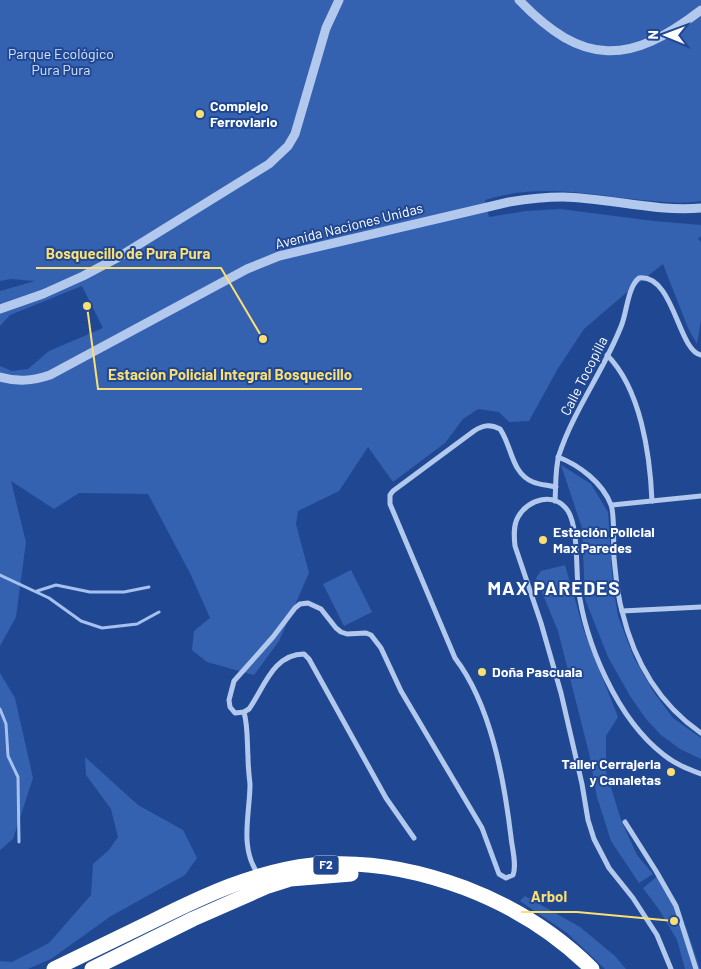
<svg xmlns="http://www.w3.org/2000/svg" width="701" height="969" viewBox="0 0 701 969" font-family="Barlow,sans-serif">
<style>
.green{fill:#3461b0}
.lines{fill:none;stroke-linecap:round;stroke-linejoin:round}
.stream{stroke:#a5c1ef;stroke-width:3}
.minor{stroke:#b2c8ed;stroke-width:5}
.tertiary{stroke:#b2c8ed;stroke-width:9}
.motorway{stroke:#fff;stroke-width:15}
.poi-dot{fill:#fbdf73;stroke:#204892;stroke-width:2}
.labels{text-anchor:middle;stroke-width:4;stroke-linejoin:round;paint-order:stroke}
.shield{fill:#204892;stroke:#bcc8de;stroke-width:1}
.shield-label{font-size:12px;font-weight:bold;fill:#fff}
.park-label{font-size:14px;fill:#d8e4fa;stroke:#204892}
.poi-label{font-size:14px;font-weight:bold;fill:#fff;stroke:#204892;text-anchor:start}
.street-label{font-size:14px;fill:#fff;stroke:#204892}
.district-label{font-size:19px;font-weight:bold;letter-spacing:1px;fill:#fff;stroke:#204892}
.leader{fill:none;stroke:#fbdf73;stroke-width:2}
.callout-dot{fill:#fbdf73;stroke:#204892;stroke-width:2}
.callout-label{font-size:15px;text-anchor:middle;font-weight:bold;fill:#fbdf73;stroke:#204892;stroke-width:4;stroke-linejoin:round;paint-order:stroke}
</style>
<rect width="100%" height="100%" fill="#204892"/>
<g class="green">
<path d="M0,0H701V201C679,205 655,201 632,199C581,193 536,184 485,200L489,217L526,211L560,209L654,221L701,225V236L698,239L701,242V320L697,344L688,328L663,264L626,293L584,329L557,370L529,421L509,422L499,412L478,409L463,419L445,443L393,482L368,447L339,491L298,511L296,524L309,573L279,641L254,675L207,662L192,650L194,631L210,618L190,573L148,494L79,493L54,509L11,481L26,542L16,617L0,646V366L12,371L28,369L49,351L103,328L82,286L10,315L0,326V291L35,281L11,279L0,281Z"/>
<path d="M561,465L591,484L608,512L613,586L618,616L634,658L655,694L673,718L701,738V759L680,749L661,735L646,719L630,696L608,657L585,599L582,528Z"/>
<path d="M565,565L584,631L618,717L606,736V771L621,820L637,855L653,874L639,883L611,841L597,797L589,753L558,631L536,578L541,571Z"/>
<path d="M351,570L372,612L344,626L323,584Z"/>
<path d="M0,673L15,698L33,778L13,839L0,850Z"/>
<path d="M85,757L138,805L183,830L197,858L185,875L111,916L51,959L28,969H0V961L12,962L49,943L91,895L93,864L109,850L118,837L111,809L86,775Z"/>
<path d="M659,875L687,930L700,969H685L677,940L660,911L643,888Z"/>
<path d="M525,896L580,927L615,956L626,969H605L567,933L520,901Z"/>
</g>
<g class="lines">
<g class="stream">
<path d="M0,575L49,598L81,621L102,628L137,624L159,612"/>
<path d="M37,591L56,585L90,592H124L149,587"/>
<path d="M0,709L6,724L8,756L18,777L19,842"/>
</g>
<g class="minor">
<path d="M607,355C641,389 650,455 652,501"/>
<path d="M558,457C579,465 603,483 611,505C615,514 613,546 614,558C616,576 617,594 622,611C634,661 659,704 701,733"/>
<path d="M555,501C556,486 555,469 559,455C574,409 605,369 622,324C627,310 628,287 639,278C674,274 678,351 701,355"/>
<path d="M612,505L701,496"/>
<path d="M622,611L701,607"/>
<path d="M244,712C248,727 247,741 248,757C248,766 249,775 250,784C250,814 239,847 258,874"/>
<path d="M625,822L656,871L676,906L696,969"/>
<path d="M414,838L386,798L309,659L304,654C273,654 264,688 249,709L244,712L235,713L230,707L229,700L234,681L273,637L295,608L300,604L308,603L321,609L336,628L341,632L347,634L366,633L371,635L381,648L401,691L482,828L499,874L506,878L513,875C517,865 512,848 511,837C504,779 491,705 455,658L390,504V495L393,491L474,431C483,425 490,424 500,429C512,446 511,473 533,482C540,485 548,485 556,487"/>
<path d="M671,969L657,935L633,898L609,868L594,839L588,820L582,784L561,693L541,623L515,546C514,537 513,526 518,517C528,499 555,491 568,511C578,527 576,566 578,586C585,643 617,719 664,755C675,764 688,769 701,774"/>
</g>
<g class="tertiary">
<path d="M519,0C583,67 630,65 701,10"/>
<path d="M0,309L43,294L83,276L117,258L269,164L288,146L295,134L326,28L339,0"/>
<path d="M0,377C18,382 32,381 50,375L247,269L279,256L509,202C527,199 545,197 563,197C609,198 655,212 701,208"/>
</g>
<g class="motorway">
<path d="M54,969C87,953 120,937 153,921C203,896 256,871 313,865C364,860 417,870 465,888C512,906 556,933 592,969"/>
<path d="M92,969L193,919L268,886L290,879L351,874"/>
</g>
</g>
<g class="poi-dot">
<circle cx="200" cy="114" r="5"/>
<circle cx="543" cy="540" r="5"/>
<circle cx="482" cy="672" r="5"/>
<circle cx="671" cy="772" r="5"/>
</g>
<g class="labels">
<rect class="shield" x="313.5" y="855.5" width="25" height="19" rx="4"/>
<g class="shield-label">
<text x="326" y="869">F2</text>
</g>
<g class="park-label">
<text x="61" y="59">Parque Ecológico<tspan x="61" dy="16">Pura Pura</tspan></text>
</g>
<g class="poi-label">
<text x="210" y="111">Complejo<tspan x="210" dy="16">Ferroviario</tspan></text>
<text x="553" y="537">Estación Policial<tspan x="553" dy="16">Max Paredes</tspan></text>
<text x="492" y="677">Doña Pascuala</text>
<text x="661" y="769" text-anchor="end">Taller Cerrajeria<tspan x="661" dy="16">y Canaletas</tspan></text>
</g>
<g class="street-label">
<text transform="translate(349 226) rotate(-14)" y="5">Avenida Naciones Unidas</text>
<text transform="translate(584 376) rotate(-63)" y="5">Calle Tocopilla</text>
</g>
<g class="district-label">
<text x="554" y="595">MAX PAREDES</text>
</g>
</g>
<path class="leader" d="M263 339L221 268H36M87 306L98 389H362M674 921L577 912H521"/>
<g class="callout-dot">
<circle cx="263" cy="339" r="5"/>
<circle cx="87" cy="306" r="5"/>
<circle cx="674" cy="921" r="5"/>
</g>
<g class="callout-label">
<text x="128" y="259">Bosquecillo de Pura Pura</text>
<text x="230" y="380">Estación Policial Integral Bosquecillo</text>
<text x="549" y="902">Arbol</text>
</g>
<g transform="translate(666 35) rotate(271)" stroke="#204892" stroke-width="4" paint-order="stroke">
<path d="M0-4L9 19L0 12L-9 19Z" fill="#ffffff"/>
<text y="-8" font-size="14" font-weight="bold" text-anchor="middle" fill="#ffffff">N</text>
</g>
</svg>
